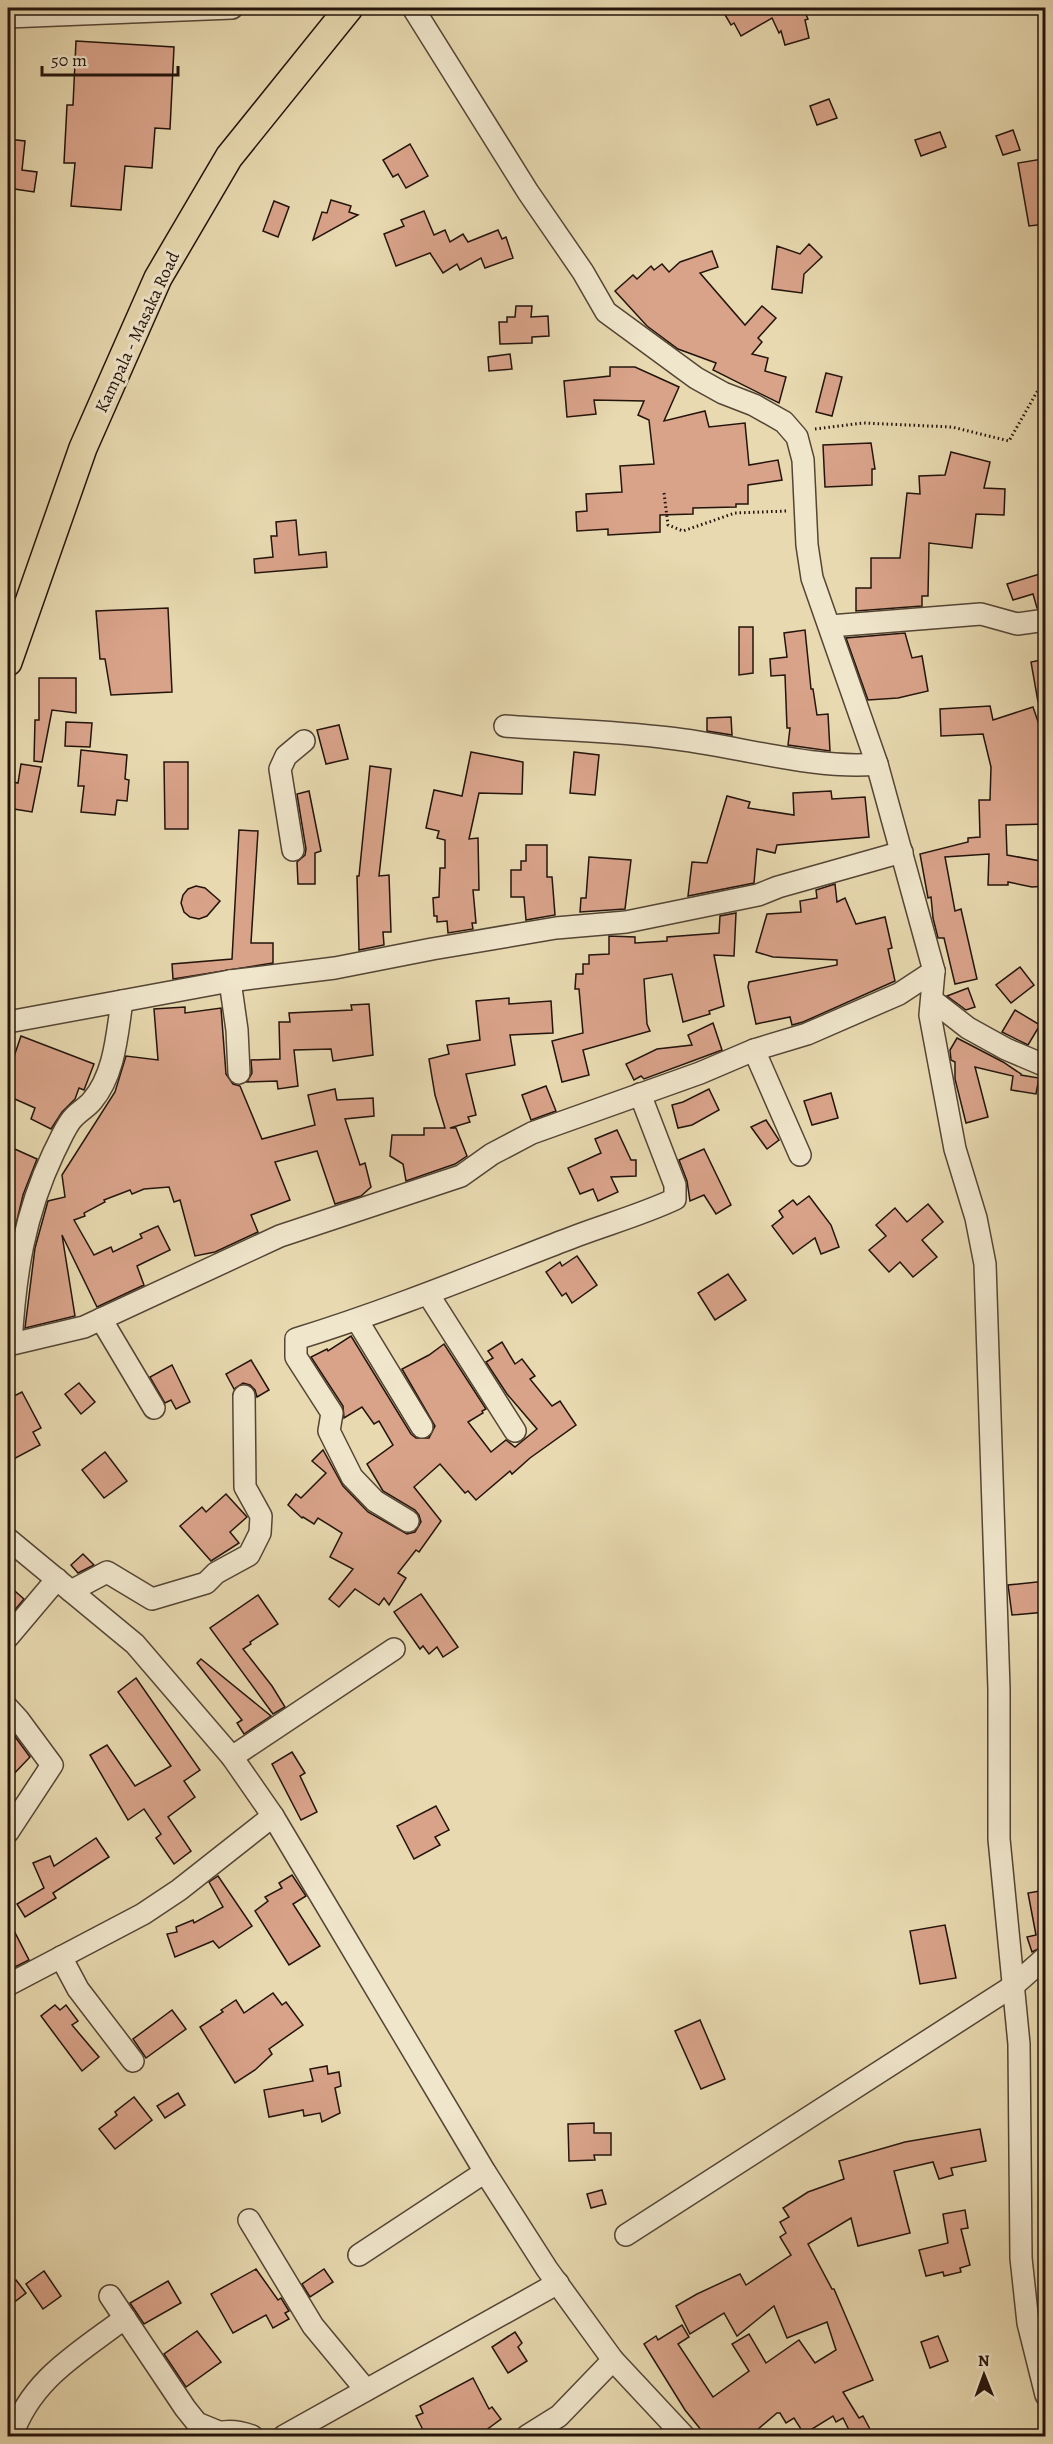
<svg xmlns="http://www.w3.org/2000/svg" width="1053" height="2444" viewBox="0 0 1053 2444" font-family="Alegreya,serif">
<style>
.building{fill:#d9a38a;stroke:#23140c;stroke-width:1.5}
.lines{fill:none;stroke-linecap:round;stroke-linejoin:round}
.minor-casing{stroke:#544535;stroke-width:24}
.major-casing{stroke:#23140c;stroke-width:30}
.path{stroke:#23140c;stroke-width:3;stroke-dasharray:1.5 3;stroke-linecap:butt}
.minor{stroke:#f0e6cc;stroke-width:21}
.major{stroke:#e8d9b0;stroke-width:27}
.labels{text-anchor:middle;stroke-width:6;stroke-linejoin:round;paint-order:stroke}
.street-label{font-size:18px;fill:#23140c;stroke:#f0e6cc}
</style>
<rect width="100%" height="100%" fill="#e8d9b0"/>
<filter id="stains"><feTurbulence type="fractalNoise" baseFrequency=".00333" numOctaves="4"/><feColorMatrix values="0 0 0 0 .2 0 0 0 0 .09 0 0 0 0 .02 0 0 0 .5 -.17"/></filter>
<radialGradient id="worn" r=".72"><stop offset=".6" stop-color="#630" stop-opacity="0"/><stop offset="1" stop-color="#630" stop-opacity=".3"/></radialGradient>
<g class="building">
<path d="M721,8H803L808,19L805,20L809,38L785,45L781,31L779,33L772,18L741,36L734,23L731,25Z"/>
<path d="M76,41L174,47L170,129L155,128L152,168L125,166L121,210L71,206L75,163H64L67,105H73Z"/>
<path d="M829,99L837,118L817,125L810,106Z"/>
<path d="M1013,130L1020,150L1003,155L996,136Z"/>
<path d="M940,132L946,147L921,156L915,140Z"/>
<path d="M8,139L25,141L22,170L37,172L34,192L8,188Z"/>
<path d="M410,144L428,176L406,188L398,174L393,177L383,160Z"/>
<path d="M1042,159L1046,181V224L1029,226L1018,163Z"/>
<path d="M331,200L351,206L349,212L358,215L313,240L322,212L327,213Z"/>
<path d="M274,201L289,207L278,237L263,231Z"/>
<path d="M424,211L434,235L445,230L450,242L463,234L468,242L498,230L502,239L506,237L513,258L485,268L481,258L460,270L457,264L443,273L430,253L396,266L384,234L404,226L401,220Z"/>
<path d="M809,244L822,257L804,274L802,293L772,289L777,246L800,254Z"/>
<path d="M712,251L718,267L700,273L745,325L762,306L776,318L758,338L762,342L752,354L768,358L765,371L786,377L779,403L713,370L716,363L678,349L647,326L615,291L633,275L637,279L651,266L654,270L662,264L669,272L680,262Z"/>
<path d="M516,306H532L531,317L548,316L549,336L532,337V343L500,344L499,322H507V317H515Z"/>
<path d="M510,354L512,369L489,371L488,357Z"/>
<path d="M610,367H635L679,387L664,421L705,411L709,427L745,423L749,465L778,460L782,480L748,485V504H736V507L693,508V514L660,515V532L608,535V529L577,531L576,512L587,511L586,494L622,492L620,466L654,464L649,420L638,415L644,401L594,400L596,414L567,417L564,381L610,376Z"/>
<path d="M826,373L842,377L832,416L816,412Z"/>
<path d="M871,443L875,469H872V485L825,487L823,445Z"/>
<path d="M951,452L990,462L984,488L1005,489L1004,515L976,514L972,548L929,543L928,596H922V606L856,611V588H871V558H900L907,493L920,494L919,476L945,475Z"/>
<path d="M296,520L299,555L326,552L327,567L255,573L254,559L273,557L271,536H277L276,522Z"/>
<path d="M1046,572V607L1037,608L1033,594L1013,600L1007,584Z"/>
<path d="M168,608L172,692L111,695L105,659H100L96,611Z"/>
<path d="M739,627H753V673L739,675Z"/>
<path d="M805,630L811,689H813L817,715L828,714L830,751L788,745L790,728H787L785,675L771,676L770,659L787,657L784,633Z"/>
<path d="M905,633L912,658L922,656L928,691L898,698L868,700L846,638Z"/>
<path d="M1046,659V701L1038,702L1031,662Z"/>
<path d="M39,678H76V713L52,710L42,762L34,761L35,720H39Z"/>
<path d="M990,706L993,720L1033,707L1046,745V824L1006,825L1007,855L1046,862V886L1032,887L1008,882V885H988L989,854L945,857L955,911L961,909L977,979L955,984L944,938H938L933,918L931,897L928,898L920,854L968,842V838L980,837L979,800H990L991,767L983,734L941,736L940,709Z"/>
<path d="M731,717L732,735L707,731V718Z"/>
<path d="M66,722L92,723L90,747L65,746Z"/>
<path d="M339,725L348,759L326,764L317,730Z"/>
<path d="M81,750L127,755L125,779L129,780L127,801L117,800L115,815L81,812L84,786H78Z"/>
<path d="M471,752L523,762L522,794L479,793L469,839L478,838L479,890H473L476,923H472L473,929L448,933L447,921L437,922V916H434L433,898L439,897L440,868H445V840L437,838L439,831L426,828L434,790L462,796Z"/>
<path d="M574,752L599,755L595,795L570,793Z"/>
<path d="M164,762H188V829H165Z"/>
<path d="M21,764L41,767L32,812L8,808V781L18,783Z"/>
<path d="M370,766L391,769L379,876L389,875L391,932H383L384,945L359,950L357,876H359Z"/>
<path d="M309,791L321,851L315,853V884H298L297,862L305,855L306,849L297,794Z"/>
<path d="M831,791L832,799L865,797L869,837L777,845L775,853L757,849L754,883L688,896L692,862L707,863L727,796L750,802L748,808L794,815L793,793Z"/>
<path d="M239,830L258,831L251,943H273V963L173,979L172,964L232,959Z"/>
<path d="M526,845H547V877H552L555,915L526,920L524,897H511V870H521V861H526Z"/>
<path d="M589,857L631,860L625,909L580,912L581,898H586Z"/>
<path d="M835,884L837,902L845,898L856,924L885,917L892,948L888,949L895,981L803,1022L792,1025L790,1017L756,1024L748,987L749,982L837,965V960L773,957L756,952L767,914L801,912L800,901L817,898L816,890Z"/>
<path d="M196,886L205,888L220,901L207,916L199,919L190,917L184,912L181,903L183,895L188,889Z"/>
<path d="M736,913L734,956L714,955L724,1006L709,1011L710,1014L683,1022L672,974L644,979L647,1024L650,1031L583,1050L589,1075L562,1082L552,1041L583,1033L579,989H575L576,974H583V964H589V955L609,954V936L635,937V943L667,941V937L719,933L720,916Z"/>
<path d="M1020,967L1034,985L1011,1003L996,985Z"/>
<path d="M968,988L975,1007L966,1010L947,996Z"/>
<path d="M509,998V1004L551,1001L553,1033L510,1035L515,1065L466,1074L476,1115L468,1117L470,1122L450,1128H456L467,1156L455,1164L406,1181L403,1164L390,1156L392,1135H424V1128H445L435,1095L429,1059L449,1054L447,1045L480,1040L476,1001Z"/>
<path d="M369,1004L373,1055L333,1061L331,1049L294,1050L298,1086L278,1089L277,1081L247,1082L252,1073L251,1060L280,1059L279,1022H290L289,1013L352,1010L351,1005Z"/>
<path d="M185,1007V1013L221,1008L226,1074L233,1084L240,1086L262,1139L315,1125L308,1095L335,1089L337,1100L373,1098L374,1116L345,1119L360,1165L365,1163L371,1187L361,1196L335,1204L317,1151L275,1162L290,1200L251,1215L258,1232L215,1252L195,1256L180,1200L174,1202L169,1187L144,1189L132,1194L130,1190L104,1200L105,1202L84,1213L85,1216L74,1220L94,1255L111,1247L113,1252L142,1238L140,1234L158,1226L170,1250L137,1266L144,1285L97,1307L62,1235L75,1316L25,1328L35,1248L48,1201L65,1197L62,1175L115,1092L126,1056L158,1060L154,1009Z"/>
<path d="M1015,1010L1040,1025L1028,1045L1002,1032Z"/>
<path d="M713,1023L722,1050L644,1079L641,1076L634,1080L626,1064L657,1049L692,1045L688,1035Z"/>
<path d="M21,1036L94,1064L84,1090L79,1088L75,1099L62,1112L51,1129L31,1119L35,1108L8,1096V1074Z"/>
<path d="M957,1038L1003,1062L1021,1074V1075L1039,1078L1036,1094L1011,1090L1013,1076L975,1067L988,1117L966,1123L955,1079V1062L951,1060L950,1050Z"/>
<path d="M546,1086L556,1111L531,1120L522,1095Z"/>
<path d="M709,1089L719,1110L692,1125L678,1128L672,1105L683,1102Z"/>
<path d="M831,1093L838,1118L812,1125L804,1101Z"/>
<path d="M766,1120L779,1140L767,1149L751,1127Z"/>
<path d="M617,1130L631,1160H636V1176L611,1177L618,1192L598,1201L593,1189L580,1194L568,1168L601,1153L595,1139Z"/>
<path d="M8,1146L37,1159L23,1195L8,1258Z"/>
<path d="M704,1149L731,1205L716,1214L704,1195L690,1201L687,1181L679,1160Z"/>
<path d="M809,1196L831,1225L839,1247L821,1254L815,1238L793,1254L772,1226L783,1217L779,1211L793,1200L797,1205Z"/>
<path d="M928,1204L943,1222L922,1240L937,1257L913,1277L900,1262L889,1272L869,1250L886,1236L876,1225L895,1208L907,1222Z"/>
<path d="M577,1256L597,1285L572,1303L566,1293L562,1296L546,1272L560,1262L562,1266Z"/>
<path d="M728,1274L746,1300L715,1320L698,1293Z"/>
<path d="M351,1336L411,1434L416,1438H429L435,1426L402,1369L429,1355L444,1344L486,1409L482,1411L483,1413L468,1422L491,1452L506,1440L515,1447L537,1429L507,1394L486,1362L493,1358L488,1351L502,1342L515,1364L522,1359L535,1376L530,1379L552,1406L560,1401L576,1425L530,1458L512,1474L510,1471L476,1500L468,1491L465,1493L440,1464L414,1487L441,1521L419,1552L416,1550L398,1573L406,1578L389,1605L384,1598L379,1605L355,1589L339,1607L329,1599L353,1569L330,1557L342,1533L318,1518L314,1524L303,1517L302,1518L288,1505L296,1494L301,1498L326,1473L312,1461L323,1450L343,1486L368,1512L407,1534L415,1532L421,1522L419,1515L415,1510L383,1491L367,1464L393,1445L379,1421L374,1424L362,1407L344,1418L343,1406L311,1357L327,1349L328,1351Z"/>
<path d="M251,1360L269,1390L257,1397L255,1390L250,1385L243,1383L234,1389L226,1374Z"/>
<path d="M172,1365L190,1402L176,1409L171,1400L165,1403L150,1377Z"/>
<path d="M79,1383L95,1402L81,1414L65,1394Z"/>
<path d="M22,1392L41,1428L33,1432L40,1445L8,1462V1399Z"/>
<path d="M105,1452L127,1481L104,1498L82,1470Z"/>
<path d="M226,1494L247,1517L230,1532L239,1543L211,1561L180,1526L202,1507L206,1512Z"/>
<path d="M83,1554L94,1565L78,1573L71,1565Z"/>
<path d="M1046,1581V1612L1012,1615L1008,1585Z"/>
<path d="M8,1585L24,1599L8,1618Z"/>
<path d="M421,1594L458,1647L443,1657L437,1647L429,1654L423,1646L420,1649L394,1612Z"/>
<path d="M258,1595L278,1624L250,1642L251,1644L243,1649L272,1686L285,1707L273,1714L210,1628Z"/>
<path d="M201,1659L271,1716L244,1734L237,1723L242,1720L197,1663Z"/>
<path d="M136,1678L200,1770L184,1781L195,1797L168,1817L191,1851L174,1864L156,1838L161,1834L144,1809L128,1820L90,1755L107,1745L135,1786L171,1766L118,1692Z"/>
<path d="M8,1727L30,1757L8,1780Z"/>
<path d="M292,1752L305,1773L300,1776L317,1812L301,1820L272,1764Z"/>
<path d="M436,1806L449,1830L435,1837L440,1845L414,1859L397,1826Z"/>
<path d="M96,1838L109,1857L53,1893L56,1898L25,1917L17,1904L44,1888L33,1863L50,1856L54,1866Z"/>
<path d="M292,1875L306,1896L293,1904L320,1946L289,1965L255,1911L268,1901L265,1897L282,1888L279,1883Z"/>
<path d="M218,1876L252,1926L219,1948L213,1941L175,1957L167,1934L177,1932L176,1927L193,1920L194,1923L223,1907L209,1882Z"/>
<path d="M1046,1890V1945L1032,1952L1027,1937L1036,1935L1028,1893Z"/>
<path d="M8,1919L29,1960L11,1969L8,1962Z"/>
<path d="M945,1925L956,1978L920,1984L910,1931Z"/>
<path d="M273,1993L282,2005L286,2002L303,2025L269,2049L272,2054L255,2070L235,2083L200,2027L223,2012L221,2010L236,2000L244,2013Z"/>
<path d="M55,2005L60,2010L66,2005L78,2021L72,2025L99,2057L82,2071L41,2016Z"/>
<path d="M172,2010L186,2029L146,2058L133,2039Z"/>
<path d="M700,2020L725,2079L701,2089L675,2031Z"/>
<path d="M327,2066L328,2074L339,2072L341,2086L335,2088L340,2113L322,2122L320,2113L304,2116L303,2110L269,2117L264,2090L313,2081L310,2069Z"/>
<path d="M178,2093L185,2105L165,2118L157,2106Z"/>
<path d="M134,2097L152,2120L115,2149L99,2129L117,2115L115,2112Z"/>
<path d="M594,2123V2133H611V2155H594L595,2160L569,2161L568,2124Z"/>
<path d="M980,2129L986,2161L951,2168L953,2175L939,2179L933,2162L894,2171L910,2233L858,2246L851,2218L808,2244L832,2289H834L873,2380L843,2392L859,2418L863,2416L871,2431L859,2436H852L843,2418L836,2422L833,2416L804,2434L794,2418L786,2423L780,2413H777L750,2436H706L685,2410L644,2344L656,2336L658,2340L682,2325L689,2337L678,2344L713,2397L749,2371L732,2344L749,2334L766,2363L799,2340L815,2363L836,2350L827,2322L787,2338L774,2306L737,2336L724,2313L690,2334L676,2306L697,2294L740,2274L746,2285L791,2255L780,2237L786,2233L780,2222L789,2217L783,2208L808,2192L844,2179L839,2161L905,2142Z"/>
<path d="M602,2190L606,2204L591,2208L587,2194Z"/>
<path d="M965,2210L968,2228L961,2229L970,2265L960,2268L961,2272L944,2276L943,2272L926,2276L919,2250L948,2243L943,2214Z"/>
<path d="M256,2269L278,2300L281,2298L289,2311L285,2313L289,2319L273,2328L266,2315L233,2333L211,2294Z"/>
<path d="M324,2269L333,2282L310,2297L302,2284Z"/>
<path d="M44,2271L61,2296L43,2309L26,2284Z"/>
<path d="M16,2280L26,2293L8,2307V2286Z"/>
<path d="M168,2281L181,2303L144,2324L130,2303Z"/>
<path d="M197,2331L221,2362L186,2387L164,2354Z"/>
<path d="M515,2332L522,2343L518,2347L527,2361L508,2373L492,2347Z"/>
<path d="M938,2336L948,2361L930,2368L921,2342Z"/>
<path d="M473,2378L489,2409L492,2407L501,2419L478,2436H426L416,2416L423,2413L420,2406Z"/>
</g>
<g class="lines">
<g class="minor-casing">
<g id="minor">
<path d="M413,8L528,192L583,272L606,312L696,378L723,393L754,405L784,422L797,437L803,460L807,545L812,578L877,764L934,971L930,1015L955,1149L976,1218L985,1264L999,1689V1839L1019,2044L1021,2258L1028,2323L1046,2395"/>
<path d="M8,17L232,8"/>
<path d="M830,626L981,614L1017,624L1046,620"/>
<path d="M505,726C559,730 615,731 669,738C734,745 813,770 877,764"/>
<path d="M293,850L280,769L286,756L304,741"/>
<path d="M230,981L237,1030L239,1073"/>
<path d="M932,1000L968,1028L1006,1049L1046,1066"/>
<path d="M8,1022L230,981L335,968L432,949L556,928L626,922L758,895L778,887L902,852"/>
<path d="M754,1050L800,1155"/>
<path d="M428,1294L515,1431"/>
<path d="M101,1319L154,1408"/>
<path d="M357,1320L422,1427"/>
<path d="M11,1344C15,1274 24,1215 54,1152C60,1141 66,1124 75,1116C80,1111 87,1107 92,1101C115,1074 117,1034 122,1001"/>
<path d="M8,1345L84,1327L280,1236L461,1176L492,1154L532,1133L700,1073L754,1050L807,1034L899,994L934,971"/>
<path d="M408,1521L375,1501L352,1477L329,1431L332,1413L296,1357V1339C387,1311 475,1275 563,1241C600,1226 639,1216 675,1199V1185L640,1094"/>
<path d="M8,1539L135,1644L232,1757L273,1816L485,2172L547,2269L613,2360L684,2436"/>
<path d="M71,1591L107,1572L152,1599L206,1583L216,1573L249,1555L260,1533L261,1516L245,1487L244,1396"/>
<path d="M8,1637L57,1579"/>
<path d="M8,1708L18,1719L52,1765L8,1832"/>
<path d="M232,1757L394,1649"/>
<path d="M61,1957L78,1989L133,2061"/>
<path d="M8,1985L143,1914L179,1890L273,1816"/>
<path d="M249,2220L313,2326L366,2390"/>
<path d="M626,2235L1013,1986L1046,1957"/>
<path d="M359,2255L485,2172"/>
<path d="M110,2296L185,2408L197,2423L219,2432"/>
<path d="M12,2436C31,2379 79,2353 125,2318"/>
<path d="M212,2436C224,2429 238,2431 252,2436"/>
<path d="M284,2436L558,2283"/>
<path d="M527,2436L559,2416L613,2360"/>
</g>
</g>
<g class="major-casing">
<path id="major" d="M8,662L83,448L158,278L229,157L349,8"/>
</g>
<g class="path">
<path d="M815,429L863,423L952,427L1009,441L1046,376"/>
<path d="M664,493L668,525L683,531L735,513L787,511"/>
</g>
<use href="#minor" class="minor"/>
<use href="#major" class="major"/>
</g>
<g class="labels">
<g class="street-label">
<text transform="translate(137 332) rotate(-65)" y="6">Kampala - Masaka Road</text>
</g>
</g>
<rect width="1053" height="2444" fill="none" stroke="#e8d9b0" stroke-width="30"/>
<rect x="9" y="9" width="1035" height="2426" fill="none" stroke="#23140c" stroke-width="3"/>
<rect x="15" y="15" width="1023" height="2414" fill="none" stroke="#23140c" stroke-width="1.5"/>
<g transform="translate(984 2375) rotate(359)" stroke="#f0e6cc" stroke-width="4.5" paint-order="stroke">
<path d="M0-4.5L10 22L0 15L-10 22Z" fill="#23140c"/>
<text y="-9" font-size="16" font-weight="bold" text-anchor="middle" fill="#23140c">N</text>
</g>
<path d="M42 66v9h136v-9" fill="none" stroke="#23140c" stroke-width="3"/>
<text x="51" y="66" font-size="18" fill="#23140c" stroke="#f0e6cc" stroke-width="4.5" paint-order="stroke">50 m</text>
<rect width="100%" height="100%" filter="url(#stains)"/>
<rect width="100%" height="100%" fill="url(#worn)"/>
</svg>
